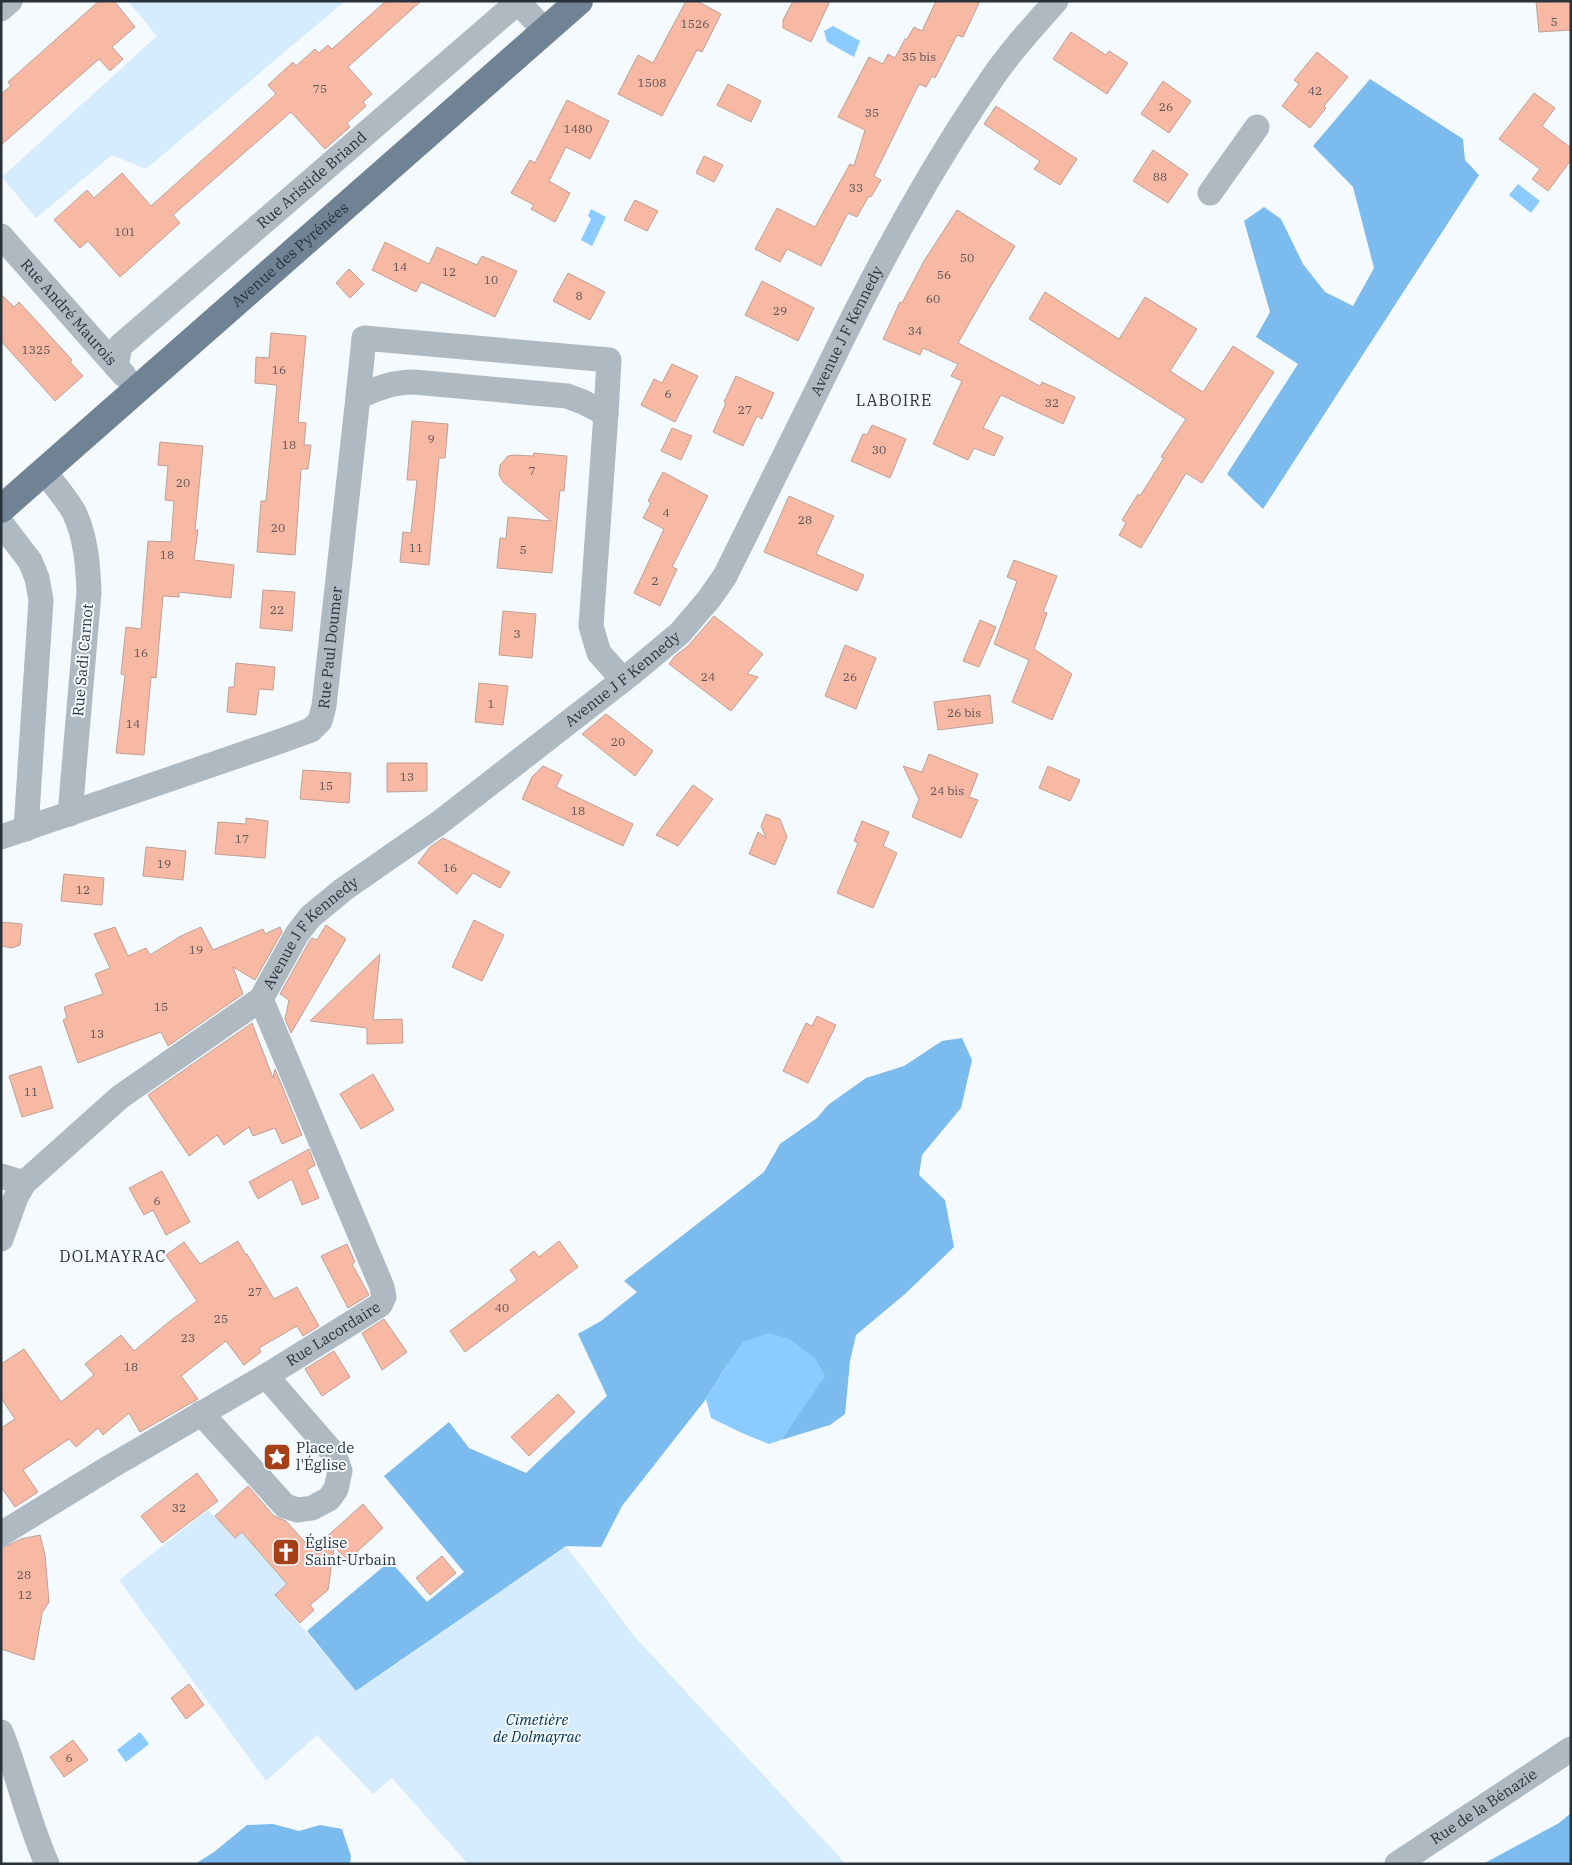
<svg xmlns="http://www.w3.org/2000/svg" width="1572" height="1865" viewBox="0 0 1572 1865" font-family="'IBM Plex Serif',serif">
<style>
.green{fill:#d5ebfe}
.forest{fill:#7bbbee}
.water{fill:#8bcbff}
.building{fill:#f7b9a3;stroke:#bfa095}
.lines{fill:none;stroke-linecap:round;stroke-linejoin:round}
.minor{stroke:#aeb9c2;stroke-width:25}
.major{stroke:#708394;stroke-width:28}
.labels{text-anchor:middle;stroke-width:4;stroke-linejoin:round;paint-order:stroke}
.number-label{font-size:12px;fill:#5c5455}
.street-label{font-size:15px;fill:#29323b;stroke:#f4fafe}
.poi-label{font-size:15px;fill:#29323b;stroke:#f4fafe;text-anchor:start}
.park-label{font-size:15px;font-style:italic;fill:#003354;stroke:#f4fafe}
.neighbourhood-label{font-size:16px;letter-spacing:1px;fill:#29323b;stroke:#f4fafe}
</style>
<rect width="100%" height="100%" fill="#f4fafe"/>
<g class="green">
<path d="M128,1H345L146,169L112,155L36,218L2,177L157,36Z"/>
<path d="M225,1507L242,1532L287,1584L275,1596L357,1691L566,1546L634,1636L846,1864H468L392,1778L373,1794L317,1735L266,1781L119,1580L208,1510L214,1517Z"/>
</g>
<g class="forest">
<path d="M1370,79L1463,139L1465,160L1479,175L1263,509L1227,474L1298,364L1256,337L1270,312L1244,221L1264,207L1281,219L1303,264L1325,292L1353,306L1374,268L1353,187L1313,146Z"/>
<path d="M962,1038L972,1060L961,1108L922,1155L919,1175L945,1200L954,1247L905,1294L856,1335L850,1361L845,1414L830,1425L781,1440L825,1375L728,1363L706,1399L622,1506L601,1547L566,1546L356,1691L307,1631L390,1561L427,1602L464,1572L384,1476L449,1422L469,1448L526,1473L607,1396L578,1334L601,1321L637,1292L624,1281L764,1172L780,1144L817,1118L828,1105L866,1078L904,1066L942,1041Z"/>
<path d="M1571,1813V1864H1483L1559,1823Z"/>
<path d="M273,1824L299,1831L320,1825L342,1829L351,1856L350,1864H195L214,1852L247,1825Z"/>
</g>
<g class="water">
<path d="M833,26L860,41L854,57L827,42L824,31Z"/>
<path d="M1518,184L1540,201L1531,213L1509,195Z"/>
<path d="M591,209L606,217L592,246L581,240L591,219L588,216Z"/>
<path d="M769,1333L790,1339L815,1358L825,1376L781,1440L769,1444L742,1433L711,1418L706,1399L728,1363L743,1342Z"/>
<path d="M140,1732L149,1744L126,1762L117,1750Z"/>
</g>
<g class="building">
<path d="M99,1H114L135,27L112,47L123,59L110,71L99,59L1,145V94L11,86L8,82Z"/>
<path d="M386,1H421L348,67L372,94L363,102L366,106L347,123L350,127L325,149L291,112L173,215L180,223L120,277L88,241L80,248L54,220L87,190L94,198L122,173L151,206L276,94L268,85L293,62L296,66L315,49L319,53L328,45L332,49Z"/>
<path d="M686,1H697L721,14L702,52L697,50L662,116L618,94L638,55L653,63Z"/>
<path d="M793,1H830L811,42L783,28V20Z"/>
<path d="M936,1H980L963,37L957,35L935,78L932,76L926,87L919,84L874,176L881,180L871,197L869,196L857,217L848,213L821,266L787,249L780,262L755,249L777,208L815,227L850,164L854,166L865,130L838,117L869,57L883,64L888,54L895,58L905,39H907L914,27L922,31Z"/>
<path d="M1536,1H1571V30L1539,32Z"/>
<path d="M1071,32L1106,55L1109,51L1128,63L1107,94L1053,59Z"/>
<path d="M1317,52L1348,77L1324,106L1326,108L1310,128L1282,106L1299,84L1294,80Z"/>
<path d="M1163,81L1191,101L1169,133L1141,114Z"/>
<path d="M728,84L761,101L751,122L717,105Z"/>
<path d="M1534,93L1555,108L1542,126L1571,148V160L1548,191L1532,179L1540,169L1499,139Z"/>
<path d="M567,100L609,121L590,159L566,147L549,181L570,193L555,222L531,209L534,205L511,193L530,160L535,163Z"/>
<path d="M996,106L1077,159L1060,185L1034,169L1040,161L984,124Z"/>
<path d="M1153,150L1188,174L1168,203L1133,181Z"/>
<path d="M704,156L723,165L714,182L696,173Z"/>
<path d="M635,200L658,211L647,231L624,220Z"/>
<path d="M957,210L1015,246L986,294L958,343L1040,386L1042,382L1075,397L1063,424L1001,395L983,428L1003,437L994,456L974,448L968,460L933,444L962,381L951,376L958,364L923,348L920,355L883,339L900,302L902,303L924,261Z"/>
<path d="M385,242L429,264L437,247L477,265L482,256L517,271L495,317L421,282L416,292L372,270Z"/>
<path d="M349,269L364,284L350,298L336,283Z"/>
<path d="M568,273L605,292L590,320L553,301Z"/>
<path d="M762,281L814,308L798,341L745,315Z"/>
<path d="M1045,292L1119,339L1145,297L1197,329L1170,371L1203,392L1233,346L1274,372L1202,483L1186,473L1141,548L1119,535L1126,523L1122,520L1138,494L1140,496L1164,458L1161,457L1186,419L1029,319Z"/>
<path d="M1,294L14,307L19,302L72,360L70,362L83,376L55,401L1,341Z"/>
<path d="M271,333L306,336L298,422L306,423L304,445H311L308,469H301L295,555L257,552L261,501H266L277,385L255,383L256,357L269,358Z"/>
<path d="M672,364L698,376L675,422L641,405L654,379L662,383Z"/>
<path d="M736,376L774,393L762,419L757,416L743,446L713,432L726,403L724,402Z"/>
<path d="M412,421L448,424L445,458H439L429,565L400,562L403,532L411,533L417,480H407Z"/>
<path d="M872,425L906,439L890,478L851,461L863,434L867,435Z"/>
<path d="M672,428L692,436L681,460L661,451Z"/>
<path d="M160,442L203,446L195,530H198L194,560L234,565L231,598L179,592V597L163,596L156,678L151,677L144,755L116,753L125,675L121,674L126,627L141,629L148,541L171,542L174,501L165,500L168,466L158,465Z"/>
<path d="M534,453L567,456L564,491L560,490L552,573L497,568L500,538L506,539L508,517L551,521L503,482L499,475L500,465L508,456L513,455L533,456Z"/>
<path d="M663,472L708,496L672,567L677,569L660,606L634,593L664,529L643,518L651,503L648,501Z"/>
<path d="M789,496L834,516L816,554L864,575L857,591L764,552Z"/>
<path d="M1014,560L1057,576L1043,612L1047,613L1034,649L1072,674L1052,720L1012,702L1029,660L994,644L1017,581L1007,577Z"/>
<path d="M263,590L295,592L292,631L260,628Z"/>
<path d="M503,611L536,614L532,658L499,655Z"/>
<path d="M714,616L763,654L747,674L758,677L731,711L669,664L675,656L688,646Z"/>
<path d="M980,620L996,627L979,667L963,661Z"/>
<path d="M845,645L876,658L856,709L825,696Z"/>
<path d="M236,663L275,667L273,690L259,689L256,715L227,712L229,687H234Z"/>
<path d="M479,683L508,686L503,725L475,722Z"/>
<path d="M990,695L993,723L938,730L934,702Z"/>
<path d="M606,714L653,751L635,776L582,734Z"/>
<path d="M929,754L978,774L969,797L978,800L961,838L912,817L919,799L903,766L922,772Z"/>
<path d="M387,763H427V791L387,792Z"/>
<path d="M543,766L562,775L556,787L633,824L623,846L522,799L532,777Z"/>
<path d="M1048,766L1080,780L1070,801L1039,788Z"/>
<path d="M303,770L351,773L349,803L300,799Z"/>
<path d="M693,785L713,799L678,846L656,835Z"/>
<path d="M766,814L780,819L787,837L775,865L749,854L758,832L766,838L761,826Z"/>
<path d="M246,818L268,821L265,858L215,854L218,822L246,824Z"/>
<path d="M862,821L889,832L883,846L897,853L873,908L837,893L858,843L854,841Z"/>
<path d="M443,838L510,872L500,888L473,873L457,894L418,863L430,847Z"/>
<path d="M146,847L186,851L183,880L143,876Z"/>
<path d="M64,874L104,878L102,905L61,901Z"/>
<path d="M474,920L504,935L482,981L452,967Z"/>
<path d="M1,922L22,924L20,945L12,948L1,946Z"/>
<path d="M326,925L346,939L291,1033L285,1019L289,1000L280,994L309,942L312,938L317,940Z"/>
<path d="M115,927L128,956L146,948L150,955L181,936L201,927L213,950L263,929L265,934L280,927L282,932L255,980L233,967L243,994L168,1046L161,1032L78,1063L63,1020L67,1018L64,1007L103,994L95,974L110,968L94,934Z"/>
<path d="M380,954L373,1020L402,1019L403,1043L367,1044V1028L310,1021Z"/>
<path d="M817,1016L836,1025L808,1083L783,1071L806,1023L812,1026Z"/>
<path d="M252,1023L273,1078L275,1069L302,1135L282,1144L275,1128L253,1136L249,1127L224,1145L217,1135L189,1156L148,1095Z"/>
<path d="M41,1066L53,1108L22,1117L9,1076Z"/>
<path d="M373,1074L394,1110L361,1129L340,1094Z"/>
<path d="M309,1149L315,1165L307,1170L319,1198L302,1205L292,1179L258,1199L249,1182Z"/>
<path d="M162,1171L190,1222L166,1235L153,1210L144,1215L129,1188Z"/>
<path d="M238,1241L246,1255L247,1254L274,1299L297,1287L319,1326L303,1336L297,1326L259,1348L261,1352L244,1365L226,1341L181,1376L198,1399L140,1432L129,1413L103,1435L98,1428L76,1447L69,1439L23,1470L38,1492L15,1507L1,1487V1428L15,1419L1,1398V1364L24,1349L61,1402L94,1375L85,1364L121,1335L134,1351L170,1321L197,1301L166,1255L184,1242L200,1264Z"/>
<path d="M559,1241L578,1267L465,1352L450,1331L517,1280L510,1270L534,1251L539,1257Z"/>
<path d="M347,1244L355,1262L352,1264L369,1295L348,1308L321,1256Z"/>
<path d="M384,1319L407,1352L382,1370L362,1333Z"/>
<path d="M334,1351L350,1377L322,1396L305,1369Z"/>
<path d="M558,1394L575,1412L529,1456L511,1437Z"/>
<path d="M197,1473L218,1501L162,1543L141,1516Z"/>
<path d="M248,1486L274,1516L286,1521L312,1550L363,1504L383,1528L348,1560L334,1547L328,1590L310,1605L314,1610L300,1623L275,1595L287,1584L242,1532L235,1538L215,1516Z"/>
<path d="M40,1535L45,1555L49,1602L42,1613L34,1660L1,1649V1554L2,1548L21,1539Z"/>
<path d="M442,1556L456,1573L430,1595L416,1578Z"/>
<path d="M189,1684L204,1705L186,1719L171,1698Z"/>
<path d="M73,1740L88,1760L64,1777L50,1757Z"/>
</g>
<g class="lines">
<g class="minor">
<path d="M517,1L545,31"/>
<path d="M1,9L10,1"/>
<path d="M1210,193L1257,127"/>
<path id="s1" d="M1,236L124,375"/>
<path id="s2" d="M116,366L120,346L518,2"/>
<path d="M358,397L364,338L609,360L606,414"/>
<path d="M44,472C54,484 66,498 74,512C86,537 88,565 89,592L70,814"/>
<path d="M1,523L30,561L37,578L41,600L26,829"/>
<path id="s3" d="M1,837L278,742L311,730L320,721L324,706L358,397C377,388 393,382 414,382L567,396L583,402L606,414L591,626L599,653L623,680"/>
<path d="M1,1176L24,1183"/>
<path id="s4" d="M1,1239L16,1197L24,1183L120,1097L261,999L297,934L310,917L344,889L439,823L632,673L680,633L709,599L725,576C760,505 796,434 831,362C877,267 927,174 987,86C1007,55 1032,28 1056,1"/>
<path d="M201,1413L285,1506L298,1510L312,1508L329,1499L336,1489L340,1471L334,1454L266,1376"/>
<path id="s5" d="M1,1534L110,1467L266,1376L380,1305L384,1297L382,1287L261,999"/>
<path d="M1,1732C18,1775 28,1821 47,1864"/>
<path id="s6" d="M1397,1864L1571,1749"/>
</g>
<path class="major" id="s7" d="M1,509L579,1"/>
</g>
<defs>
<g id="sight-square" transform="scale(1.4375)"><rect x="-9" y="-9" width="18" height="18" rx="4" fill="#a64017" stroke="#f4fafe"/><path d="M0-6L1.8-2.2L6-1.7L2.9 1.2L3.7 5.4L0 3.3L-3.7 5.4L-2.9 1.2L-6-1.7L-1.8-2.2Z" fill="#fff"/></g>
<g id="church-square" transform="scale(1.4375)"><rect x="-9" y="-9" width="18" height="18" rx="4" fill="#a64017" stroke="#f4fafe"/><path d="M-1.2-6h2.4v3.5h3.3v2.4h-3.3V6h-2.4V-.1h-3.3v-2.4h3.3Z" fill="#fff"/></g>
</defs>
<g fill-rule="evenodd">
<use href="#sight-square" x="277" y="1457"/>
<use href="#church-square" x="286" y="1552"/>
</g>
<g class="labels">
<g class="number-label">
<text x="1554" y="26">5</text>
<text x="695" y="28">1526</text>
<text x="919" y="61">35 bis</text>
<text x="652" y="87">1508</text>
<text x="320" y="93">75</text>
<text x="1315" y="95">42</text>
<text x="1166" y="111">26</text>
<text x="872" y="117">35</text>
<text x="578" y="133">1480</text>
<text x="1160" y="181">88</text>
<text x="856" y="192">33</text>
<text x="125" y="236">101</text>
<text x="967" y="262">50</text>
<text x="400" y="271">14</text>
<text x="449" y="276">12</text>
<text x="944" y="279">56</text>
<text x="491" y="284">10</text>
<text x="579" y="300">8</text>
<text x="933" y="303">60</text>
<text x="780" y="315">29</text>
<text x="915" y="335">34</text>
<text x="36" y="354">1325</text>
<text x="279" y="374">16</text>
<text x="668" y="398">6</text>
<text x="1052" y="407">32</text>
<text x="745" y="414">27</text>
<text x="431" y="443">9</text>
<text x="289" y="449">18</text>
<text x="879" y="454">30</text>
<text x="532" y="475">7</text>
<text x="183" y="487">20</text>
<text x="666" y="517">4</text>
<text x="805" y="524">28</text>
<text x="278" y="532">20</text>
<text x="416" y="552">11</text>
<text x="523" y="554">5</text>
<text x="167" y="559">18</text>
<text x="655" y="585">2</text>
<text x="277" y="614">22</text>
<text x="517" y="638">3</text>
<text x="141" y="657">16</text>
<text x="708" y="681">24</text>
<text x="850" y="681">26</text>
<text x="491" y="708">1</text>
<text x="964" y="717">26 bis</text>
<text x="133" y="728">14</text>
<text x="618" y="746">20</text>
<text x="407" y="781">13</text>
<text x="326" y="790">15</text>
<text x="947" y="795">24 bis</text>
<text x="578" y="815">18</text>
<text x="242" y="843">17</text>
<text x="164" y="868">19</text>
<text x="450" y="872">16</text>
<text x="83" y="894">12</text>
<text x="196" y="954">19</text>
<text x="161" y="1011">15</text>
<text x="97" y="1038">13</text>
<text x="31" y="1096">11</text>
<text x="157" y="1205">6</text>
<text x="255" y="1296">27</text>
<text x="502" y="1312">40</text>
<text x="221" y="1323">25</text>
<text x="188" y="1342">23</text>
<text x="131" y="1371">18</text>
<text x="179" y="1512">32</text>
<text x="24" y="1579">28</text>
<text x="25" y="1599">12</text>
<text x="69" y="1762">6</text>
</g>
<g class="street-label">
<text dy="5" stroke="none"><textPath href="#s2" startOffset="274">Rue Aristide Briand</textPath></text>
<text dy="5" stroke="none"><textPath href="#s7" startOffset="385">Avenue des Pyrénées</textPath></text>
<text dy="5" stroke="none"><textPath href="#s1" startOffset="102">Rue André Maurois</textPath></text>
<text dy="5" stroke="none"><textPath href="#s4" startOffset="1270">Avenue J F Kennedy</textPath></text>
<text dy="5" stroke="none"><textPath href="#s3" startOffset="415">Rue Paul Doumer</textPath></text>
<text transform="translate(83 660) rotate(-85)" y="5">Rue Sadi Carnot</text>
<text dy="5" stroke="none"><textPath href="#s4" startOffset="850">Avenue J F Kennedy</textPath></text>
<text dy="5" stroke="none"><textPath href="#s4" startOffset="445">Avenue J F Kennedy</textPath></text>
<text dy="5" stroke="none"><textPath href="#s5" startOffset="388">Rue Lacordaire</textPath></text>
<text dy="5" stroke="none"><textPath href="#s6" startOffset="104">Rue de la Bénazie</textPath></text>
</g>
<g class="poi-label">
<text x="296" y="1453">Place de<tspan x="296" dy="17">l'Église</tspan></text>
<text x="305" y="1548">Église<tspan x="305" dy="17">Saint-Urbain</tspan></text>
</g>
<g class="park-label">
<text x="537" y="1725">Cimetière<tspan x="537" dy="17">de Dolmayrac</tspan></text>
</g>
<g class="neighbourhood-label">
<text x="894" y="406">LABOIRE</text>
<text x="113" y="1262">DOLMAYRAC</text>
</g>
</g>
<rect width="1572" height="1865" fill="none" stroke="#29323b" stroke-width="5"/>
</svg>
